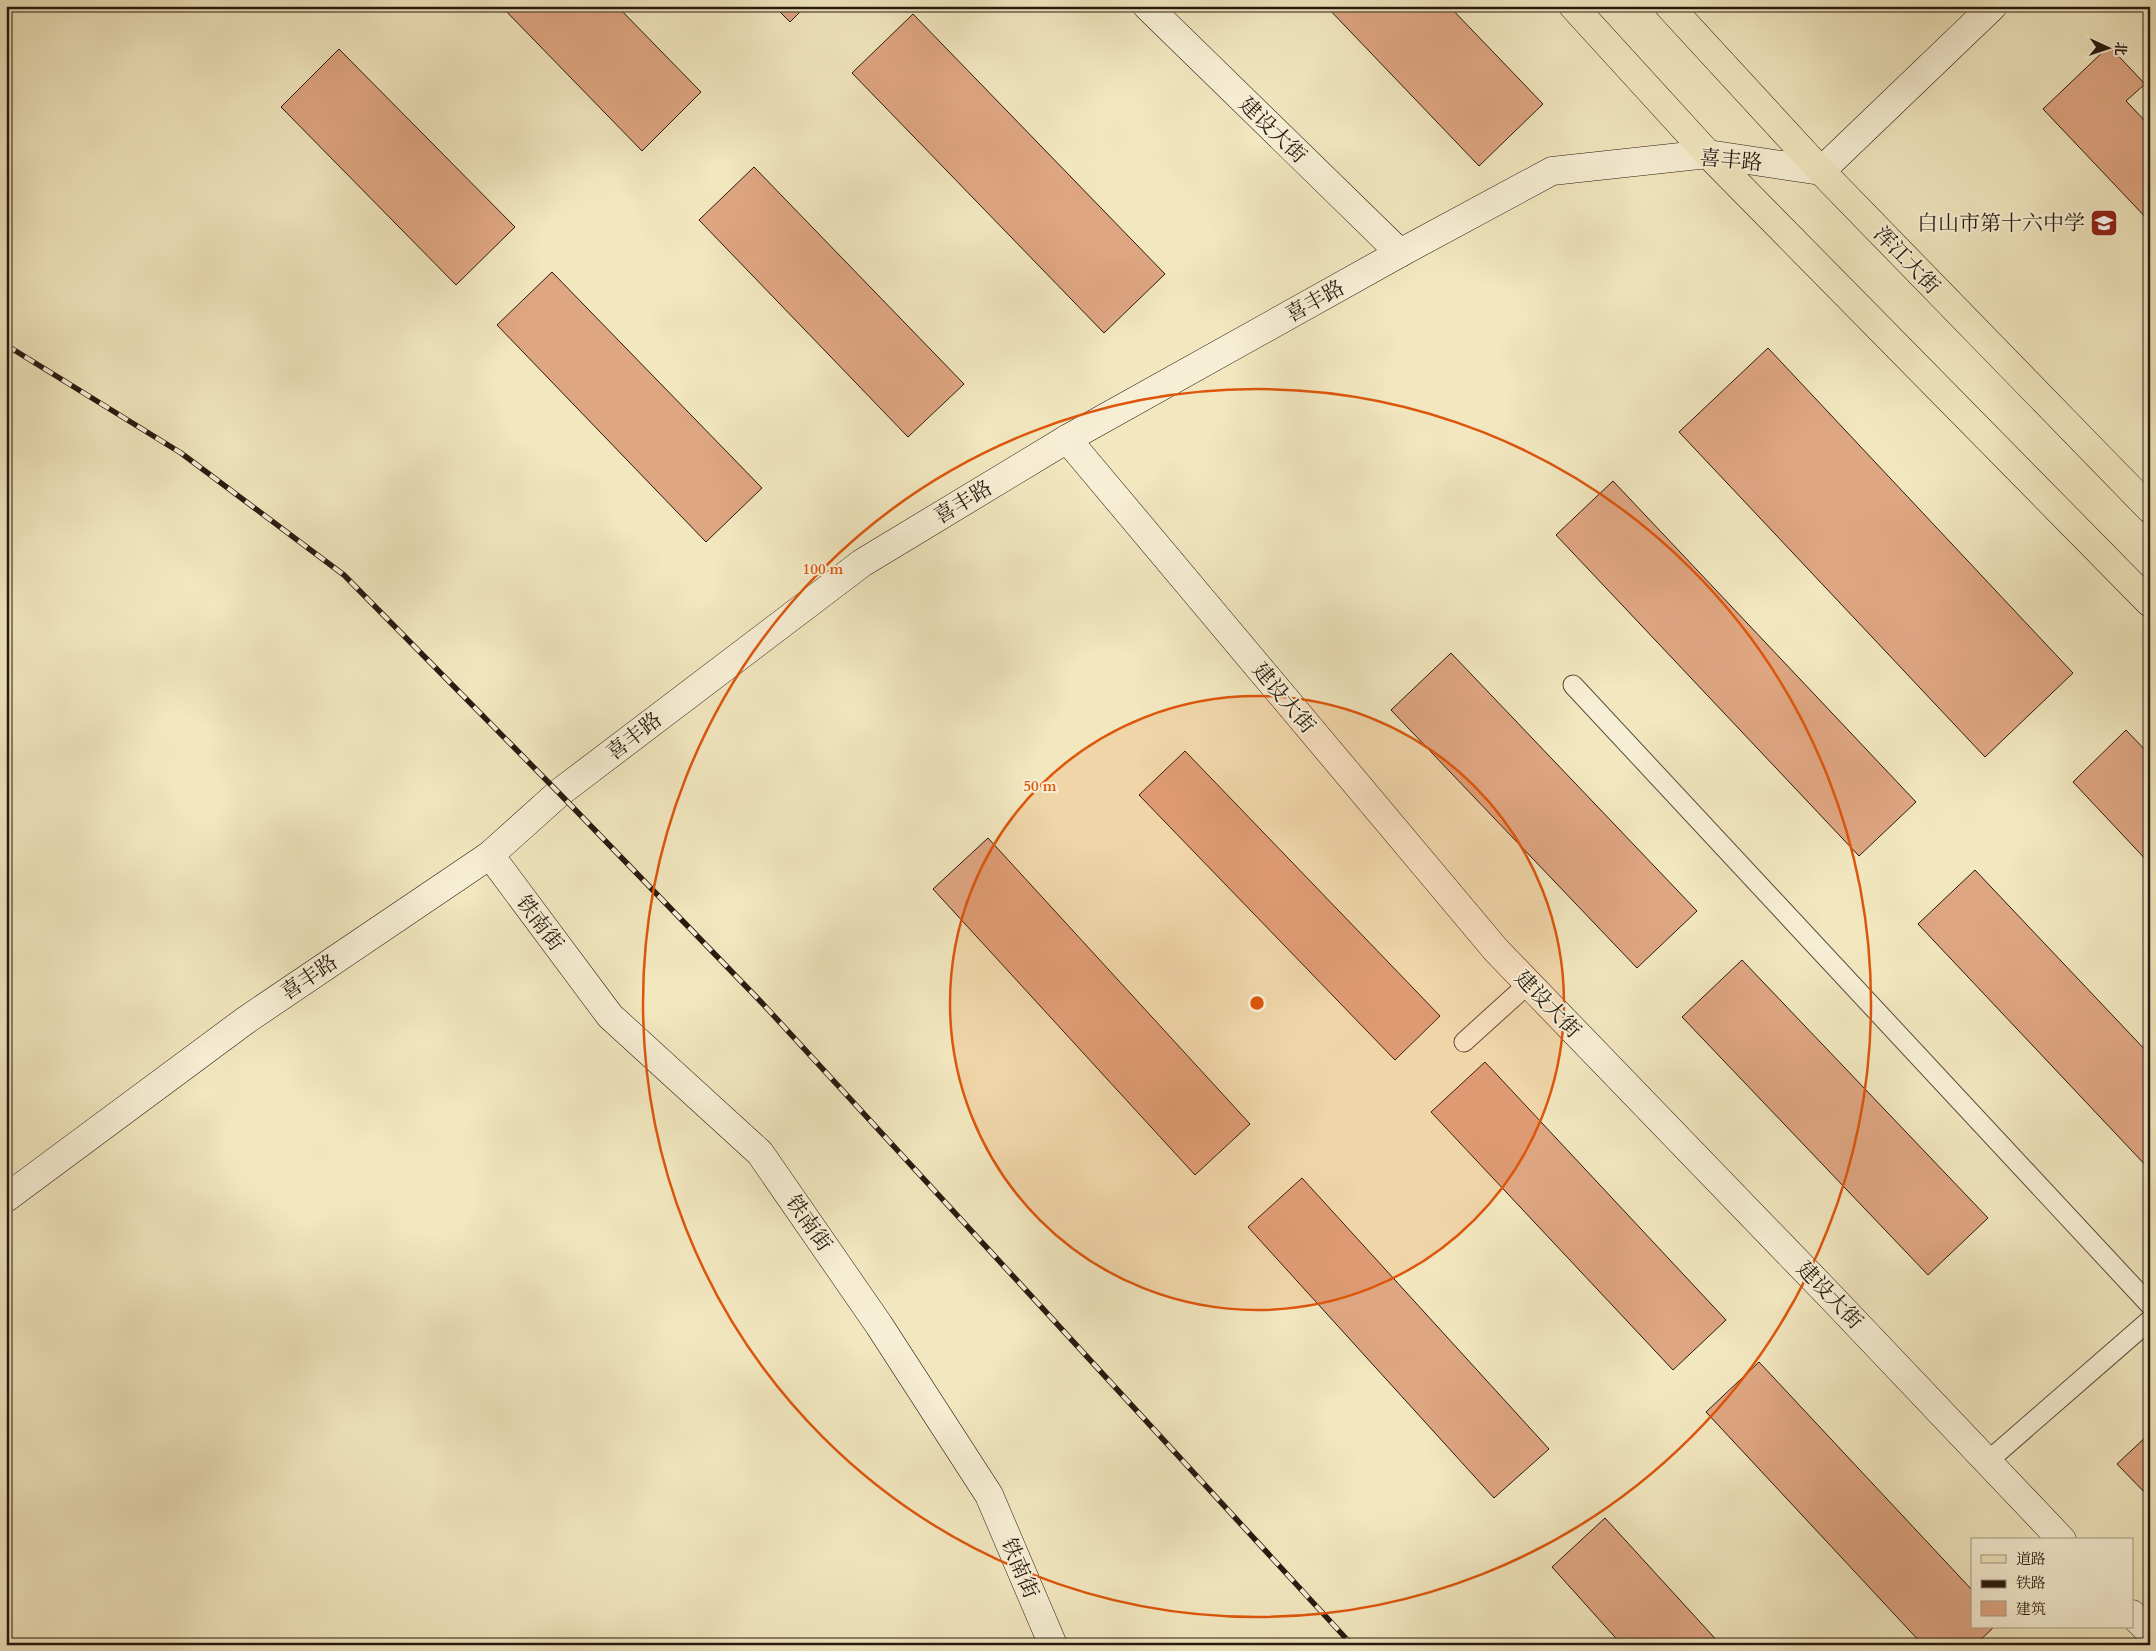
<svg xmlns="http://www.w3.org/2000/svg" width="2156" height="1651" viewBox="0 0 2156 1651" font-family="Cardo,'Noto Serif SC',serif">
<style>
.building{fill:#dfa682;stroke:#281910}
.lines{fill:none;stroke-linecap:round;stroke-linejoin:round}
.lane-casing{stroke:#5a4c3c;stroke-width:21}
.secondary-casing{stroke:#281910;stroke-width:29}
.primary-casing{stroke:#281910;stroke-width:29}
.lane{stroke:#f7efd5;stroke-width:19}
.secondary{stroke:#f7efd5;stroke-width:28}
.primary{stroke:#f2e7bf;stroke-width:28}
.rail-casing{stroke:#281910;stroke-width:5.5}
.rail{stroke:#f7efd5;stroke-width:4;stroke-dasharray:11;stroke-linecap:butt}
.ring{fill:none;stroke:#de560c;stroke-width:2.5}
.labels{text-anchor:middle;stroke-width:4;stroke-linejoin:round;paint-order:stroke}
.street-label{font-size:21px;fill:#281910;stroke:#f7efd5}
.poi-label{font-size:21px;fill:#281910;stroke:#f7efd5;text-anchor:end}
.centre{fill:#de560c;stroke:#f7efd5;stroke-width:2.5}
.ring-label{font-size:15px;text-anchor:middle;font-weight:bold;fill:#de560c;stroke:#f7efd5;stroke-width:4;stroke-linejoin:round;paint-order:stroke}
</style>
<rect width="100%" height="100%" fill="#f2e7bf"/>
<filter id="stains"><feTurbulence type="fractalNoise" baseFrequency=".004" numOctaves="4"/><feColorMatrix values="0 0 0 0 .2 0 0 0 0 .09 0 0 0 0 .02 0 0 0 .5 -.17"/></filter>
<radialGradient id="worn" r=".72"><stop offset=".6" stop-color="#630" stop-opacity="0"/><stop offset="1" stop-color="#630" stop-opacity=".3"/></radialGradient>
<g class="building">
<path d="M501,6H617L701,92L642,151Z"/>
<path d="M774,6H806L790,22Z"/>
<path d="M1326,6H1449L1543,104L1479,166Z"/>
<path d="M913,14L1165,274L1104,333L852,73Z"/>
<path d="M2109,46L2145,84L2126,101L2150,126V222L2043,109Z"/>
<path d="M339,49L515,227L456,285L281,107Z"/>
<path d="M754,167L964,384L908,437L699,220Z"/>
<path d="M552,272L762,488L706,542L497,325Z"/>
<path d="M1768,348L2073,673L1985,757L1679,432Z"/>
<path d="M1613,481L1916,802L1859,856L1556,535Z"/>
<path d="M1451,653L1697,911L1637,968L1391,710Z"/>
<path d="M2126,730L2150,755V864L2073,782Z"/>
<path d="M1185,751L1440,1016L1395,1060L1139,795Z"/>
<path d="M988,838L1250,1124L1195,1175L933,889Z"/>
<path d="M1975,870L2150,1055V1170L1918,924Z"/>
<path d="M1742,960L1988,1218L1928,1275L1682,1017Z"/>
<path d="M1485,1062L1726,1320L1673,1370L1431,1112Z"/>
<path d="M1302,1178L1549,1449L1494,1498L1248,1227Z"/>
<path d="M1759,1362L1972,1590V1627H1994L1975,1645H1923L1706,1412Z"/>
<path d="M2150,1433V1498L2117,1464Z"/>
<path d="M1605,1518L1721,1645H1622L1552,1567Z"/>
</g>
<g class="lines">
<g class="lane-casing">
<g id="lane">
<path d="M1573,685L2150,1305"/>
<path d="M1464,1042L1528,984"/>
<path d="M1988,1461L2150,1320"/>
</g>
</g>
<g class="secondary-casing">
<g id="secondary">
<path d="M1147,6L1400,253"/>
<path d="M1067,439L1496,950L1835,1301L2062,1540"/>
<path d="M490,855L610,1016L760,1153L879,1325L989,1495L1053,1645"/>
<path d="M6,1198L246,1020L490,855L559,793L862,563L1067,439L1400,253L1552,171L1708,154L1821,171L1993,6"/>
<path d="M2132,1614L2150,1632"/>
</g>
</g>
<g class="primary-casing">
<g id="primary">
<path d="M1573,6L1708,154L2150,603"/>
<path d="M1669,6L1821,171L2150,509"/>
</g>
</g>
<use href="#lane" class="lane"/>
<use href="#secondary" class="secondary"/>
<use href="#primary" class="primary"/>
<g class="rail-casing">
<path id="rail" d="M6,345L181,453L344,575L559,793L763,1004L1352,1645"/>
</g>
<use href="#rail" class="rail"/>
</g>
<circle cx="1257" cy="1003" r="307" fill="#de560c" fill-opacity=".12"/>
<g class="ring">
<circle cx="1257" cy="1003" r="307"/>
<circle cx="1257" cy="1003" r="614"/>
</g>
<defs>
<g id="school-square" transform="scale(1.4375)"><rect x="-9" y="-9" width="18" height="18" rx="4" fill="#8f2418" stroke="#f7efd5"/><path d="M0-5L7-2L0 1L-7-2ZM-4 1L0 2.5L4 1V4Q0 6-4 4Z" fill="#fff"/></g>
</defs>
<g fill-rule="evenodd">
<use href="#school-square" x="2104" y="223"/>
</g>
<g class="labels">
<g class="street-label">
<text transform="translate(1273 130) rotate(44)" y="7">建设大街</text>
<text transform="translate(1731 160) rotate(5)" y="7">喜丰路</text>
<text transform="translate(1907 260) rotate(46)" y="7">浑江大街</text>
<text transform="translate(1315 301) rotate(-29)" y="7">喜丰路</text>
<text transform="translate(963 502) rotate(-31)" y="7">喜丰路</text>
<text transform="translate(1284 698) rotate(50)" y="7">建设大街</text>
<text transform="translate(634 736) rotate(-38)" y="7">喜丰路</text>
<text transform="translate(540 923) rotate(53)" y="7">铁南街</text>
<text transform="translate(309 977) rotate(-34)" y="7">喜丰路</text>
<text transform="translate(1548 1004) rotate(46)" y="7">建设大街</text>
<text transform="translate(809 1223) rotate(55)" y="7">铁南街</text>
<text transform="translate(1830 1295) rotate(46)" y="7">建设大街</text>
<text transform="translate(1020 1568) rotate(67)" y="7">铁南街</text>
</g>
<g class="poi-label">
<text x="2085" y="230">白山市第十六中学</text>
</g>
</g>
<circle cx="1257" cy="1003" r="8" class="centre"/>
<g class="ring-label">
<text x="823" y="574">100 m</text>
<text x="1040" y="791">50 m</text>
</g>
<rect width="2156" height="1651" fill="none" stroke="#f2e7bf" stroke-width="25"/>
<rect x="8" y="8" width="2141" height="1636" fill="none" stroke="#281910" stroke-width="2.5"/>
<rect x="12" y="12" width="2131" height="1626" fill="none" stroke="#281910"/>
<rect x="1971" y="1538" width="162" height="90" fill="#f7efd5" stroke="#a49986"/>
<rect x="1981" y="1555" width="25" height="8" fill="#f2e7bf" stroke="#a49986"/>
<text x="2016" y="1564" font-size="15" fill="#281910">道路</text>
<rect x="1981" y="1580" width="25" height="8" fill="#281910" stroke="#a49986"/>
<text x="2016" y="1588" font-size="15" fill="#281910">铁路</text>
<rect x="1981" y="1601" width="25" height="15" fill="#dfa682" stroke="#a49986"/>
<text x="2016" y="1614" font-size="15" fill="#281910">建筑</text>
<g transform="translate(2108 48) rotate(93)" stroke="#f7efd5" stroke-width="4" paint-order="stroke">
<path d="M0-4L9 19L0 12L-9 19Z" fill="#281910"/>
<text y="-8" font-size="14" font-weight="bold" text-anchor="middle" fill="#281910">北</text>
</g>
<rect width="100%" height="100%" filter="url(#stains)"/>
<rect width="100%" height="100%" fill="url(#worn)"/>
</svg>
